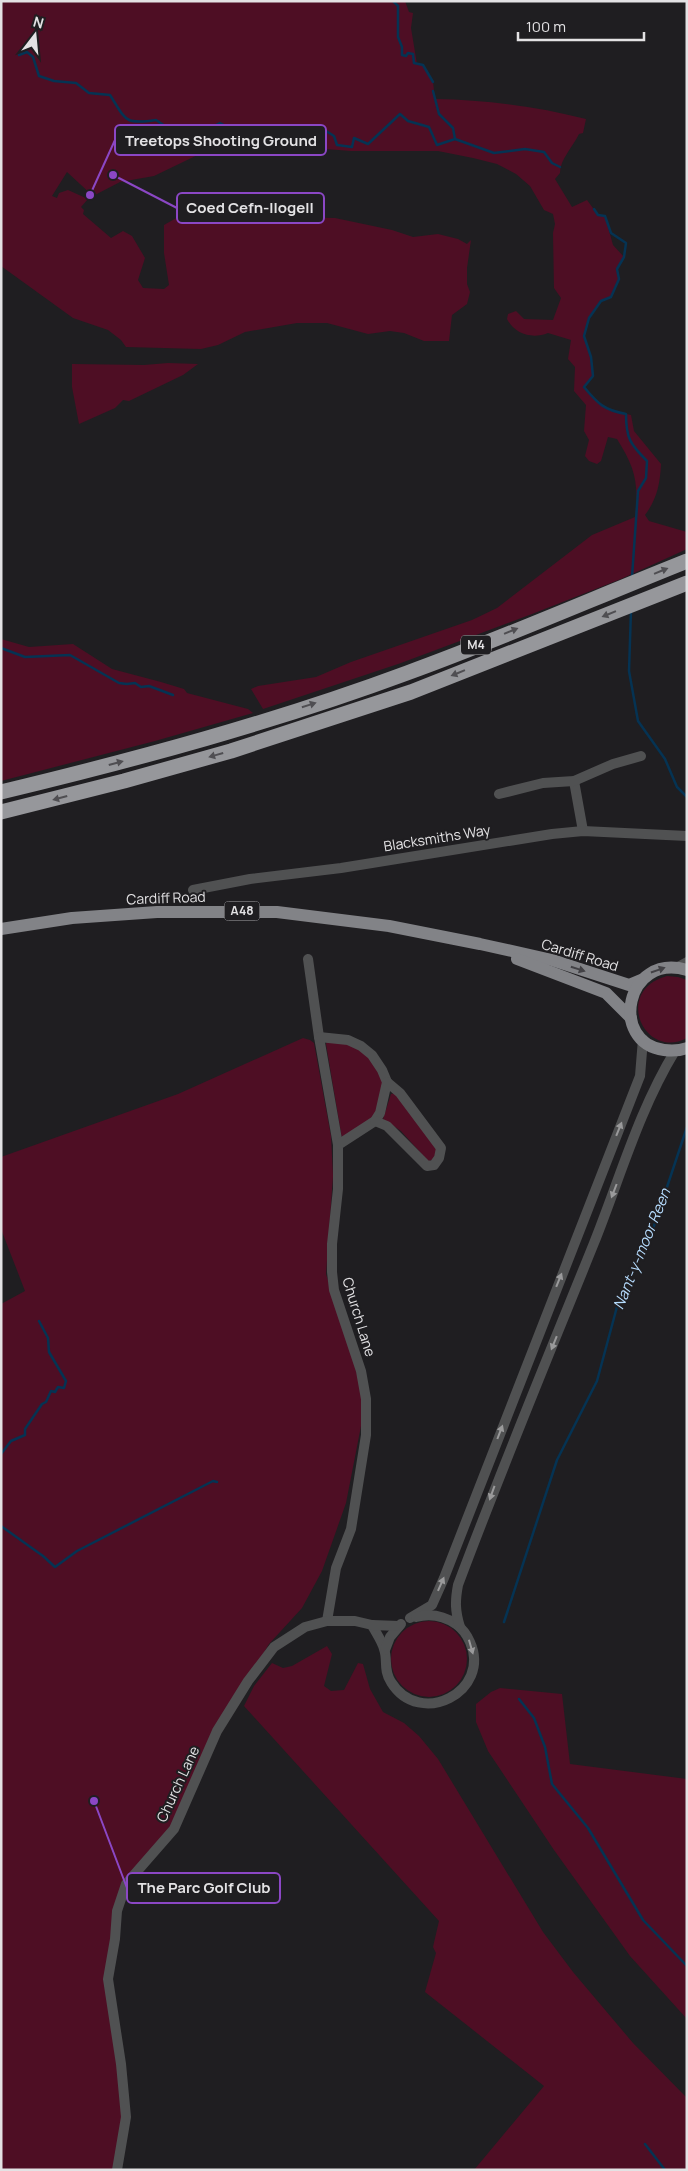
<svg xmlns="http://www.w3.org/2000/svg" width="688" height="2171" viewBox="0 0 688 2171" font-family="Manrope,sans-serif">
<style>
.green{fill:#4e0e24}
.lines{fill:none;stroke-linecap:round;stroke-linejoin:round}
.stream{stroke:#053353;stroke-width:2.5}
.minor{stroke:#505152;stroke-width:10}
.major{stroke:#828387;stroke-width:12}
.highway{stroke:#96979b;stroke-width:15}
.oneway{fill:#4f4e52}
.oneway2{fill:#424145}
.oneway3{fill:#9a9a9b}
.labels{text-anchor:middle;stroke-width:4;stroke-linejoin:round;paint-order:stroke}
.shield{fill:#1f1e21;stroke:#a8a7aa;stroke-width:1}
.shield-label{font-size:12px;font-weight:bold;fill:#e3e2e4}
.street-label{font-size:14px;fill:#e3e2e4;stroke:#1f1e21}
.water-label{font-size:15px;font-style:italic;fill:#b6dcfe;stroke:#1f1e21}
.leader{fill:none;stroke:#8b47c5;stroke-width:2}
.callout-dot{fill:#8b47c5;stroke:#1f1e21;stroke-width:2}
.callout{fill:#1f1e21;stroke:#8b47c5;stroke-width:2}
.callout-label{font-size:15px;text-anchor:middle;font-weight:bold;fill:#e3e2e4}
</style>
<rect width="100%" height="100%" fill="#1f1e21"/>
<g class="green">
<path d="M1,1H405L409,12L413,13L411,28L417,64L423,65L433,82L435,99C486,100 536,106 586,119L583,133L579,134C573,147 560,159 560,173L555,179L572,207L587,200L598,215L605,216L613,245L624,257L617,269L619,279L611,297L601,301L589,318L584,336L591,357L593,376L584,387C600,407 607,410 631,415L634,431L661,464C660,484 657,499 645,515L649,521L687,532V549L621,579L532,614L401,663L263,709L251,689L258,686L316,677L351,662L472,620L497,608L592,535L635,517C639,482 635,468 617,439L608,437L601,461L597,464L589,461L585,456L589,440L584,431L586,405L574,391L575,367L568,359L571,340L548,333C533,339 515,335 507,319L508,314L516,311L524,319L553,320L561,298L554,288L553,233L555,224L553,214L544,210L530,186L516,174L497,164L473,158L438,151H351L274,145L237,136L154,176L120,182L93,196L67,172L52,196L57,198L59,193L68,190L88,199L81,207L84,210L83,214L111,238L123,231L132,236L145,258L138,280L143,288L164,289L169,285L164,253V225L185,213L209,209H232L276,217L335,218L392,230L413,237L438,234L458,239L467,244L471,240L467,268V284L470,292L467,304L452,315L449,341H424L404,333L390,331L368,334L327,323H297L245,332L218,345L201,349L126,347L121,340L108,330L73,318L1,266Z"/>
<path d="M168,363L198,364L183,375L129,401L123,400L115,408L79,424L72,387V364L144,365Z"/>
<path d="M1,639L29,647L73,644L112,669L161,682L184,689L187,693L248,709L253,713L155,741L1,781Z"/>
<path d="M667,976L678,977L687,980V1038C645,1061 612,991 667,976Z"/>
<path d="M303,1038L310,1040L314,1043L331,1136L333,1176L326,1274L349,1344L362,1393L361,1426L346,1503L322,1571L302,1608L269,1644L217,1731L174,1829L126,1884L108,1979L126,2117L117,2170H1V1304L25,1291L1,1229V1157L178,1094Z"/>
<path d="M327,1041H338L365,1051L384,1078C378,1119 377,1118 342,1139L326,1044Z"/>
<path d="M395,1093L438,1148L436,1159L428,1161L401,1131L383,1119L391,1094Z"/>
<circle cx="429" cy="1659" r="38"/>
<path d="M327,1646L332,1654L324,1686L331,1691L344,1690L358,1663L363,1664L370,1689L383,1712L404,1723L419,1736L438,1759L543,1932L573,1972L633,2043L687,2098V2170H474L544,2086L425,1992L436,1953L433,1947L439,1921L244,1706L254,1686L272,1663L283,1668L292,1666Z"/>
<path d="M500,1688L562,1694L570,1764L687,1779V2019L630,1956L554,1850L488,1751L476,1722V1704L491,1692Z"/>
</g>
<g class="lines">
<g class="stream">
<path d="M393,1L398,6V37L402,47V55L406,56L408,53L413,54L414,63L423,65L433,82"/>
<path d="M19,55L27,52L33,57L39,76L54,81L76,83L89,93L110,95C126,120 124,125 156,120L186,140L220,123L233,130L255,132L271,141L298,131H314L324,139L326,131L334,136L337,145L352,147L354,138L368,144L400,114L408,121L429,127L437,145L455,139"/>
<path d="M433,91L439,114L453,128L455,139L494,153L525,149L544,152L552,163L560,167"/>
<path d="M594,209L598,215L605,216L611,233L626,243L624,257L617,269L619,279L611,297L601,301L589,318L584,336L591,357L593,376L584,387C598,404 604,410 626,414C626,438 630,444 647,461L646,478L638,491L632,577"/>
<path d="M631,610L629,671L638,721L665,759L677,787L687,797"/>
<path d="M1,648L25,657L70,655L119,683L127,684L135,683L141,687L149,686L173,695"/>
<path d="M1,1454L11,1441L25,1435V1429L42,1404L46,1402L51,1391L55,1392L58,1387L64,1388L66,1381L49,1352L48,1338L39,1321"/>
<path d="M1,1526L43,1556L55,1567L77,1551L213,1481L217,1482"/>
<path d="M504,1622L557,1460L597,1381L618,1303L653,1229L687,1127"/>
<path d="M519,1699L534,1718L545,1747L552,1784L588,1828L643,1920L687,1966"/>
<path d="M645,2144L665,2170"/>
</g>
<g class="minor">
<path d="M574,781L583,831"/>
<path d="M499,794L543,783L574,781L613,764L641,756"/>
<path d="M193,890L250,879L341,868L552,834L583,831L687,836"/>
<path d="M308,959L319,1037L338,1145V1189L332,1244V1272L334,1290L361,1371L366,1399V1435L351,1529L336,1568L327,1621"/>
<path d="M678,967L687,962"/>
<path d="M319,1037L348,1040L361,1046L372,1055L382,1070L387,1082L380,1113L375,1121L338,1145"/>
<path d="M375,1121L387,1126L427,1166L434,1165L439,1158L441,1148L400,1093L387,1082"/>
<path d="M410,1618L432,1605L444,1578L640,1076L643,1039"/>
<path d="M372,1625C376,1633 382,1641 384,1649C388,1660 383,1670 391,1682C420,1729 492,1691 470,1642C467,1635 463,1629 456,1624C444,1616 431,1613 416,1617"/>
<path d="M460,1627C455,1611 455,1601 458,1585C501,1470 548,1357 594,1243C620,1178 639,1110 675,1051"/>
<path d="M385,1650L390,1637L401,1624"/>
<path d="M117,2170L126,2117L121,2064L108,1979L115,1939L117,1911L126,1884L174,1829L217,1731L248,1681L274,1647L305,1627L327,1621H355L372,1625L399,1626"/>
</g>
<g class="major">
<path d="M1,929L72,918L157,912H277L389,926L480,944L552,960L629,985L641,980"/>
<path d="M517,959L606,993L631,1018"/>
<path d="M687,970C625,952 609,1043 664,1050C672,1051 679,1051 687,1048"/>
</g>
<g class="highway">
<path d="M1,792C138,759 275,722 407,673C501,639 594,598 687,561"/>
<path d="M1,812L124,781L231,751L411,692L687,583"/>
</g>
</g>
<defs><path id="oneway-solid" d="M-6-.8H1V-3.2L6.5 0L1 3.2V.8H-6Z" transform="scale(1.25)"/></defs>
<g class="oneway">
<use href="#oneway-solid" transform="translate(661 571) rotate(-22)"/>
<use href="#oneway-solid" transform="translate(609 614) rotate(158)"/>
<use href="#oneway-solid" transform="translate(511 631) rotate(-22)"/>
<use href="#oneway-solid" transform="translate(458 673) rotate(158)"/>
<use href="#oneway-solid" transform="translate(309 705) rotate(-18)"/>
<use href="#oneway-solid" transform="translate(216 755) rotate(164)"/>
<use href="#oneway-solid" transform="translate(116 763) rotate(-15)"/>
<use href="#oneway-solid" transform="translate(60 798) rotate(165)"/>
</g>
<g class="oneway2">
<use href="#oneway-solid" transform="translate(578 969) rotate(18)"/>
<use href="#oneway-solid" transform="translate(658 970) rotate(-19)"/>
</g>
<g class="oneway3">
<use href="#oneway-solid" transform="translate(619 1129) rotate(-68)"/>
<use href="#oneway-solid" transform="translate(614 1191) rotate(111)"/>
<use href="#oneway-solid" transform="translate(559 1280) rotate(-68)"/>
<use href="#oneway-solid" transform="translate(554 1343) rotate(112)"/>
<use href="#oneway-solid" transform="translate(500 1432) rotate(-69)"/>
<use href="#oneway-solid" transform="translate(492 1493) rotate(110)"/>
<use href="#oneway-solid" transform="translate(441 1584) rotate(-66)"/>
<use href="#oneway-solid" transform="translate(471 1647) rotate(74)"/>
</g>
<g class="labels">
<g class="shield">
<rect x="461" y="635.5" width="30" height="19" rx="4"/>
<rect x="224.5" y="901.5" width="35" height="19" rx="4"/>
</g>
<g class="shield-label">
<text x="476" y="649">M4</text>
<text x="242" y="915">A48</text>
</g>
<g class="street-label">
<text transform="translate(437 838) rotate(-9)" y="5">Blacksmiths Way</text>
<text transform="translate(166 898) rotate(-2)" y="5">Cardiff Road</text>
<text transform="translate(580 955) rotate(17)" y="5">Cardiff Road</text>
<text transform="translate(359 1317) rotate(73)" y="5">Church Lane</text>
<text transform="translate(178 1784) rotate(-65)" y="5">Church Lane</text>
</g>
<g class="water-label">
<text transform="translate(642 1249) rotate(-68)" y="5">Nant-y-moor Reen</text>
</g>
</g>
<path class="leader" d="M90 195L115 140M113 175L177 208M94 1801L127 1888"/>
<g class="callout-dot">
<circle cx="90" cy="195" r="5"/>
<circle cx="113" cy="175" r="5"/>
<circle cx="94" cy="1801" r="5"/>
</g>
<g class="callout">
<rect x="115" y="125" width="211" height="30" rx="5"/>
<rect x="177" y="193" width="147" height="30" rx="5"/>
<rect x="127" y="1873" width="153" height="30" rx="5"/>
</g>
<g class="callout-label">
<text x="221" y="146">Treetops Shooting Ground</text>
<text x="250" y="213">Coed Cefn-llogell</text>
<text x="204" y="1893">The Parc Golf Club</text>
</g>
<rect width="688" height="2171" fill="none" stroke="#e3e2e4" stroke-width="5"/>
<g transform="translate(35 35) rotate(16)" stroke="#1f1e21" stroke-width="4" paint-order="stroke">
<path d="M0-4L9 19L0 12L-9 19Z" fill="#e3e2e4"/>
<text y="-8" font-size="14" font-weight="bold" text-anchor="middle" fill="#e3e2e4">N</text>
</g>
<path d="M518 32v8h126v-8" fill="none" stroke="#e3e2e4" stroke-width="2.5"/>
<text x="526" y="32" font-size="15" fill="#e3e2e4" stroke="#1f1e21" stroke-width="4" paint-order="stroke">100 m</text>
</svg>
